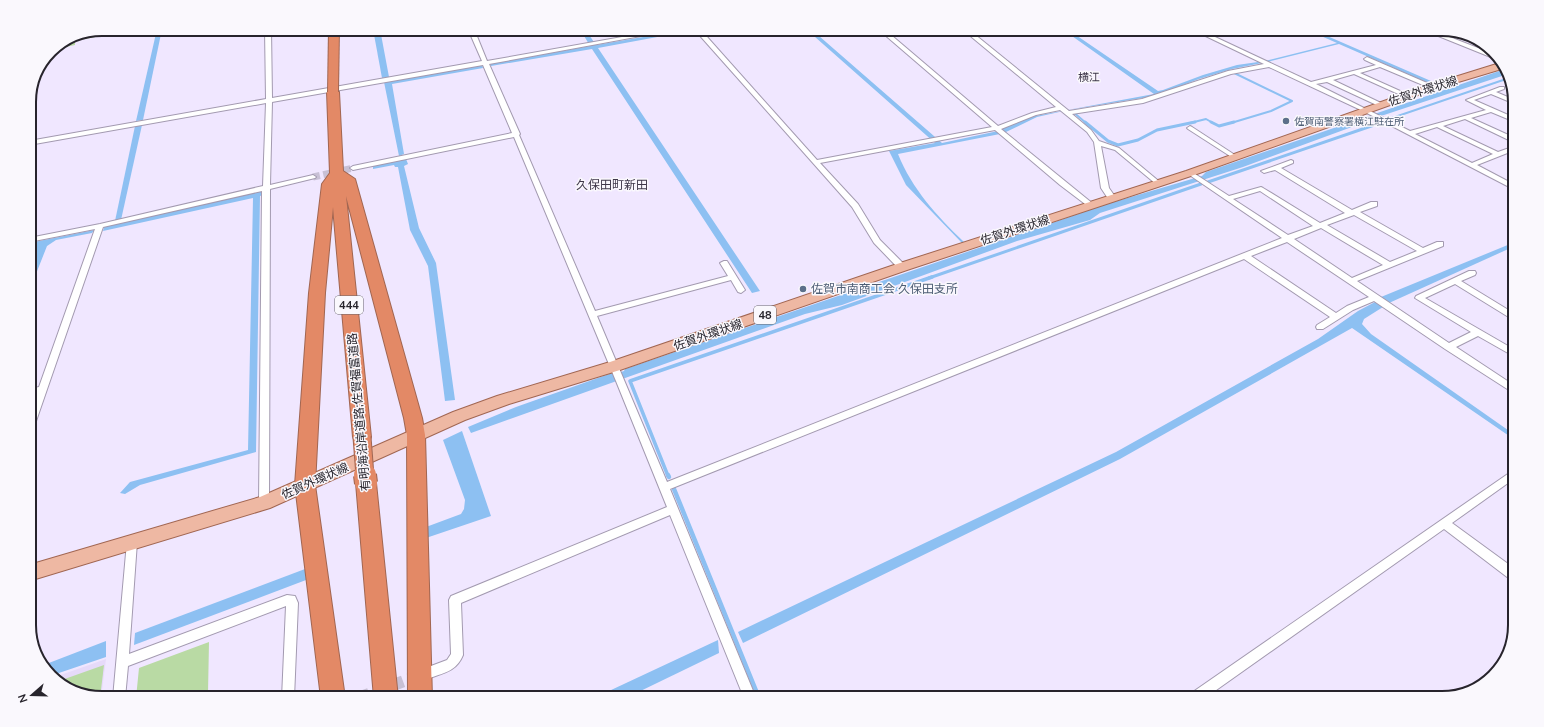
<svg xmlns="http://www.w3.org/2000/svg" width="1544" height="727" viewBox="0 0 1544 727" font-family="'Nunito Sans','Noto Sans JP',sans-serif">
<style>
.built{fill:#e6daf9}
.green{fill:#b9daa4}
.water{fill:#8dc0f2}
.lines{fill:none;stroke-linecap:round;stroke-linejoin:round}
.stream-far3{stroke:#8dc0f2;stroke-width:2}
.stream-far2{stroke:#8dc0f2;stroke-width:3}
.stream-far1{stroke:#8dc0f2;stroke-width:3.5}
.stream{stroke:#8dc0f2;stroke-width:4.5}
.street-tunnel-far1{stroke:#c8c0d5;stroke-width:7;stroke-dasharray:7 3.5;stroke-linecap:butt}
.street-tunnel{stroke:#c8c0d5;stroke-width:12;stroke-dasharray:12 6;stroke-linecap:butt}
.street-casing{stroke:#a39ab0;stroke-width:2}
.primary-casing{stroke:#a16652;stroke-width:2}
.highway-casing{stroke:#a16652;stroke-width:2}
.street{fill:#fff;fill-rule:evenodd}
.primary{fill:#eeb8a3;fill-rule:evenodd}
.highway{fill:#e38966;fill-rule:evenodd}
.highway-bridge-far2-casing{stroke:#a16652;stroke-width:12;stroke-linecap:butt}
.highway-bridge-far1-casing{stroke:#a16652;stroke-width:19;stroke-linecap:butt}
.highway-bridge-casing{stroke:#a16652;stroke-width:24;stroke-linecap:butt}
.highway-bridge-far2{stroke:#e38966;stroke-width:10}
.highway-bridge-far1{stroke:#e38966;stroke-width:17}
.highway-bridge{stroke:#e38966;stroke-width:22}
.service-dot{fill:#5c6f8a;stroke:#faf8fd;stroke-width:1.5}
.labels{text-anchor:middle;stroke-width:3;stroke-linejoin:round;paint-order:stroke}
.far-service-label{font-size:10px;fill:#4e5e75;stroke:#faf8fd;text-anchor:start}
.far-neighbourhood-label{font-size:11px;fill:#3e3749;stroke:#faf8fd}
.shield{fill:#faf8fd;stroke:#66646b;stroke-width:1}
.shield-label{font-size:11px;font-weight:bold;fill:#27242c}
.street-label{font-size:12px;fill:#27242c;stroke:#faf8fd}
.far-quarter-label{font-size:12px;fill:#3e3749;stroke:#faf8fd}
.service-label{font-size:12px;fill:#4e5e75;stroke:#faf8fd;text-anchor:start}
.rim{fill:none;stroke:#27242c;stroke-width:2}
</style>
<rect width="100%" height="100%" fill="#f0e7ff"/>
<path class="built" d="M106,659L101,698L74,692L55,677Z"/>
<g class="green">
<path d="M102,29H137L75,41V45L51,50L74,34Z"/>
<path d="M209,642L208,693L195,698H188V692L173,698H136L139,668Z"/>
<path d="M104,665L100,698L74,692L59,681Z"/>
</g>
<g class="water">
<path d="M157,29H162L143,120L136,121Z"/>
<path d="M373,29H380L389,77L382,78Z"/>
<path d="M580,29H585L596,45L690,29L695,30L598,48L760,291L752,293L592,49L491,66L490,64L590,46Z"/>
<path d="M806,29H811L942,143L998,131L1002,130V128L1035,116L1154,94L1062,29H1067L1158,91L1163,90L1203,75L1237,65L1265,61L1337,43L1305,29H1311L1431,81L1426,82L1339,44L1267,62L1232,69L1199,79L1157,95L1143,98L1068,110L1037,117L1006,132H999L1000,134L898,154C912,189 937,216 964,242L962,243L906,185L889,151L935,143Z"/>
<path d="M482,65L483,68L392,84L404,154L399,156L384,82Z"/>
<path d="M1505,69L1507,74L1505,75L1384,115L1374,117L1360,124L1243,167L1100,213L1090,220L1017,241L842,305L805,314L471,433L468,427L516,407L612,373L615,374L624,371L625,369L1107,204L1202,176L1206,172Z"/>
<path d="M142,125L121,220L115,221L135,126Z"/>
<path d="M406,159L408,164L404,166L419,228L436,263L455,400L445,401L428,266L410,230L398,167H395L394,165L373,169V166Z"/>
<path d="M263,191V195L260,196L256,452L140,485L125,494L120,493L130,482L248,450L253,198L103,231L104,227Z"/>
<path d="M94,230L92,233L56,240L47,246L34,279L29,284V260L35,247H29V243Z"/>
<path d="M1515,242V246L1389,303L1381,297Z"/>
<path d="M1375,302L1383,307L1364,319L1362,324L1371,334L1515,435V440L1352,328L1120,459L743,643L738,632L1116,452L1318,339L1358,311Z"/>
<path d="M462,431L491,516L426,538V527L461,514L464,509L465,500L443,440Z"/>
<path d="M305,569L306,580L134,645L135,633Z"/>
<path d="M718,640L719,653L626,698H594Z"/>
<path d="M106,641V657L53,675L41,666Z"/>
</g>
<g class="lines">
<g class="stream-far3">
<path d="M1228,70L1292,101L1271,111L1231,123"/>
<path d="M1072,111L1086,123"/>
<path d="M1389,119L1509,78"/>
<path d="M1190,123L1206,119L1213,123"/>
<path d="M1381,123L1383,122"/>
</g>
<g class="stream-far2">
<path d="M1085,122L1108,141L1118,145L1138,140L1157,130L1195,122"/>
<path d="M1211,122L1219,126L1234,122"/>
<path d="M1208,182L1383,122"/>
<path d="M929,278L1201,184"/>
</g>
<path class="stream-far1" d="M668,476L630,381L932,277"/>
<g class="stream">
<path d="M668,475L669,477"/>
<path d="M674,489L759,698"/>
</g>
<path class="street-tunnel-far1" d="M313,177L353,168"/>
<path class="street-tunnel" d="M358,698L418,676"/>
<g class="street-casing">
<g id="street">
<path d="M105,29L85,37L67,39L72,36Z"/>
<path d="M265,29H271L272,98L482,61L468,29H474L487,61L667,29H679L489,64L520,134L519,135L595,311L728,276L720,263L724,261H727L745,290L741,293L738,292L731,280L597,316L667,482L1282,238L1188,174V172H1192L1229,196L1261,187L1263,188L1320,223L1345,213L1275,170L1264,173L1261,171L1291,160L1293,161V163L1281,168L1352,210L1371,202H1377V206L1360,212L1423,248L1437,242H1443V246L1357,281L1449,343L1471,332L1415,298L1416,296L1469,271H1475L1476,273L1475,275L1461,281L1515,314V321L1455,284L1425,298L1515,350V357L1478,336L1456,347L1515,386V394L1445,349L1374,301L1353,310L1323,329H1317L1316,327L1317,325L1330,317L1244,259L670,489L756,698H744L670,515L461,603L463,655C456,672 443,673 427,679L423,677L421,673L423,669L447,660L451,654L449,600L451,596L667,507L616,381L514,137L353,170L350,168L353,166L512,133L483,65L272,102L270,185L313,175L316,177L315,178L270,189L269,503L268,506L264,507L260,506L259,503L262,191L103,227L34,427L32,430L29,431V413L36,394L29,395V389L39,387L95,229L29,242V238L100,224L263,186L266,103L29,145V141L266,99ZM1260,191L1313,226L1288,235L1233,199ZM1354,215L1417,251L1390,262L1327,225ZM1321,228L1383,265L1352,278L1294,239ZM1287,242L1369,297L1347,306L1336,313L1251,256Z"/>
<path d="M694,29H700L817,160L992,127L878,29H884L998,126L1032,113L1056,107L962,29H968L1069,111L1142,99L1228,71L1264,64L1191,29H1198L1311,82L1376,65L1365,60L1364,59L1367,57L1434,86V88H1430L1380,67L1360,73L1409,95V97H1405L1354,74L1333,80L1383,104L1384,105L1381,107L1327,82L1316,84L1410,131L1486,110L1466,100L1500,87H1504V89L1496,92L1515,100V104L1491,94L1474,100L1515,118V122L1491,112L1471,118L1515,138V143L1465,119L1443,126L1498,152L1515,146V150L1477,165L1515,185V190L1363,111L1269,67L1231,74L1143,103L1072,114L1091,130L1099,141L1119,148L1161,183L1160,184H1156L1115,150L1101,146L1109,188L1116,198L1112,200H1109L1101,188L1094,142L1087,132L1060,110L1036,115L1001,129L1092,203L1093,205L1089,207L1060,185L995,130L820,163L858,204L880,240L905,265L906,267L905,269H899L874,243L852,207ZM1437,127L1493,154L1472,163L1415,134Z"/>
<path d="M1421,29H1429L1496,55L1502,60H1498Z"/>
<path d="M1190,126L1192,127L1238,157L1237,158H1233L1188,129L1187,128Z"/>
<path d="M1515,469V478L1452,523L1515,569V581L1511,580L1444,529L1205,698H1188L1190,694Z"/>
<path d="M132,537L136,539L137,542L129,654L287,595L295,596L298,603L294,698H282L286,606L128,666L125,698H113L127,542L128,539Z"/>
</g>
</g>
<g class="primary-casing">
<path id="primary" d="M1503,62L1505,68L1435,89L1194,175L907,270L620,370L509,404L465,420L270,508L29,581V565L260,497L453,412L497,396L610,362L897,264L1186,171L1429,85Z"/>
</g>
<g class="highway-casing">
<g id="highway">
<path d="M333,89L337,90L339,92L343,171L355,179L422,418L425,435L432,698H408L407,435L404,418L346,196L371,437L369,442L362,444L355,442L353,437L333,207L325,293L315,485L345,698H321L295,485L309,293L322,184L330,173L327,92L329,90Z"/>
<path d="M366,475L373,478L376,483L398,698H374L356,483L359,478Z"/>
</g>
</g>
<use href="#street" class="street"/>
<use href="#primary" class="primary"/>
<use href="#highway" class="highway"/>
<g class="highway-bridge-far2-casing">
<path id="highway-bridge-far2" d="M333,92L334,29"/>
</g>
<g class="highway-bridge-far1-casing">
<path id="highway-bridge-far1" d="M362,437L365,476"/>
</g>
<g class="highway-bridge-casing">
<path id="highway-bridge" d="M365,475L366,483"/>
</g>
<use href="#highway-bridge-far2" class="highway-bridge-far2"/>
<use href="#highway-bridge-far1" class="highway-bridge-far1"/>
<use href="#highway-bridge" class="highway-bridge"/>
</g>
<g class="service-dot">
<circle cx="1286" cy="121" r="4"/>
<circle cx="803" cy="289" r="4"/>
</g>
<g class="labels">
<g class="far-service-label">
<text x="1294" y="125">佐賀南警察署横江駐在所</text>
</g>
<g class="far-neighbourhood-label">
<text x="1089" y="81">横江</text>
</g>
<g class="shield">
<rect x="335" y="296" width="28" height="18" rx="3"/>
<rect x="754" y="306" width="22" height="18" rx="3"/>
</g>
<g class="shield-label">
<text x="349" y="309">444</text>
<text x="765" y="319">48</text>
</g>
<g class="street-label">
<text transform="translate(1423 91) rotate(-18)" y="4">佐賀外環状線</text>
<text transform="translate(1015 230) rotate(-18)" y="4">佐賀外環状線</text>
<text transform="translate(708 335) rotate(-19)" y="4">佐賀外環状線</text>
<text transform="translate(359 412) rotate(-95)" y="4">有明海沿岸道路;佐賀福富道路</text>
<text transform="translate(315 481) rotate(-24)" y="4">佐賀外環状線</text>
</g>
<g class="far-quarter-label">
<text x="612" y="189">久保田町新田</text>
</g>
<g class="service-label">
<text x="811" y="293">佐賀市南商工会 久保田支所</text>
</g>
</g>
<path d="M0 0H1544V727H0ZM102 36H1442A66 66 0 0 1 1508 102V625A66 66 0 0 1 1442 691H102A66 66 0 0 1 36 625V102A66 66 0 0 1 102 36Z" fill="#faf8fd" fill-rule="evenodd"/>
<path class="rim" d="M102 36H1442A66 66 0 0 1 1508 102V625A66 66 0 0 1 1442 691H102A66 66 0 0 1 36 625V102A66 66 0 0 1 102 36Z"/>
<g transform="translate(32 695) rotate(250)" stroke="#faf8fd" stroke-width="3" paint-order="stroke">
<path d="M0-3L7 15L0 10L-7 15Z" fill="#27242c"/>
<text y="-6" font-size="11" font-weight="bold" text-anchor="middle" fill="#27242c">N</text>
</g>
</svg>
